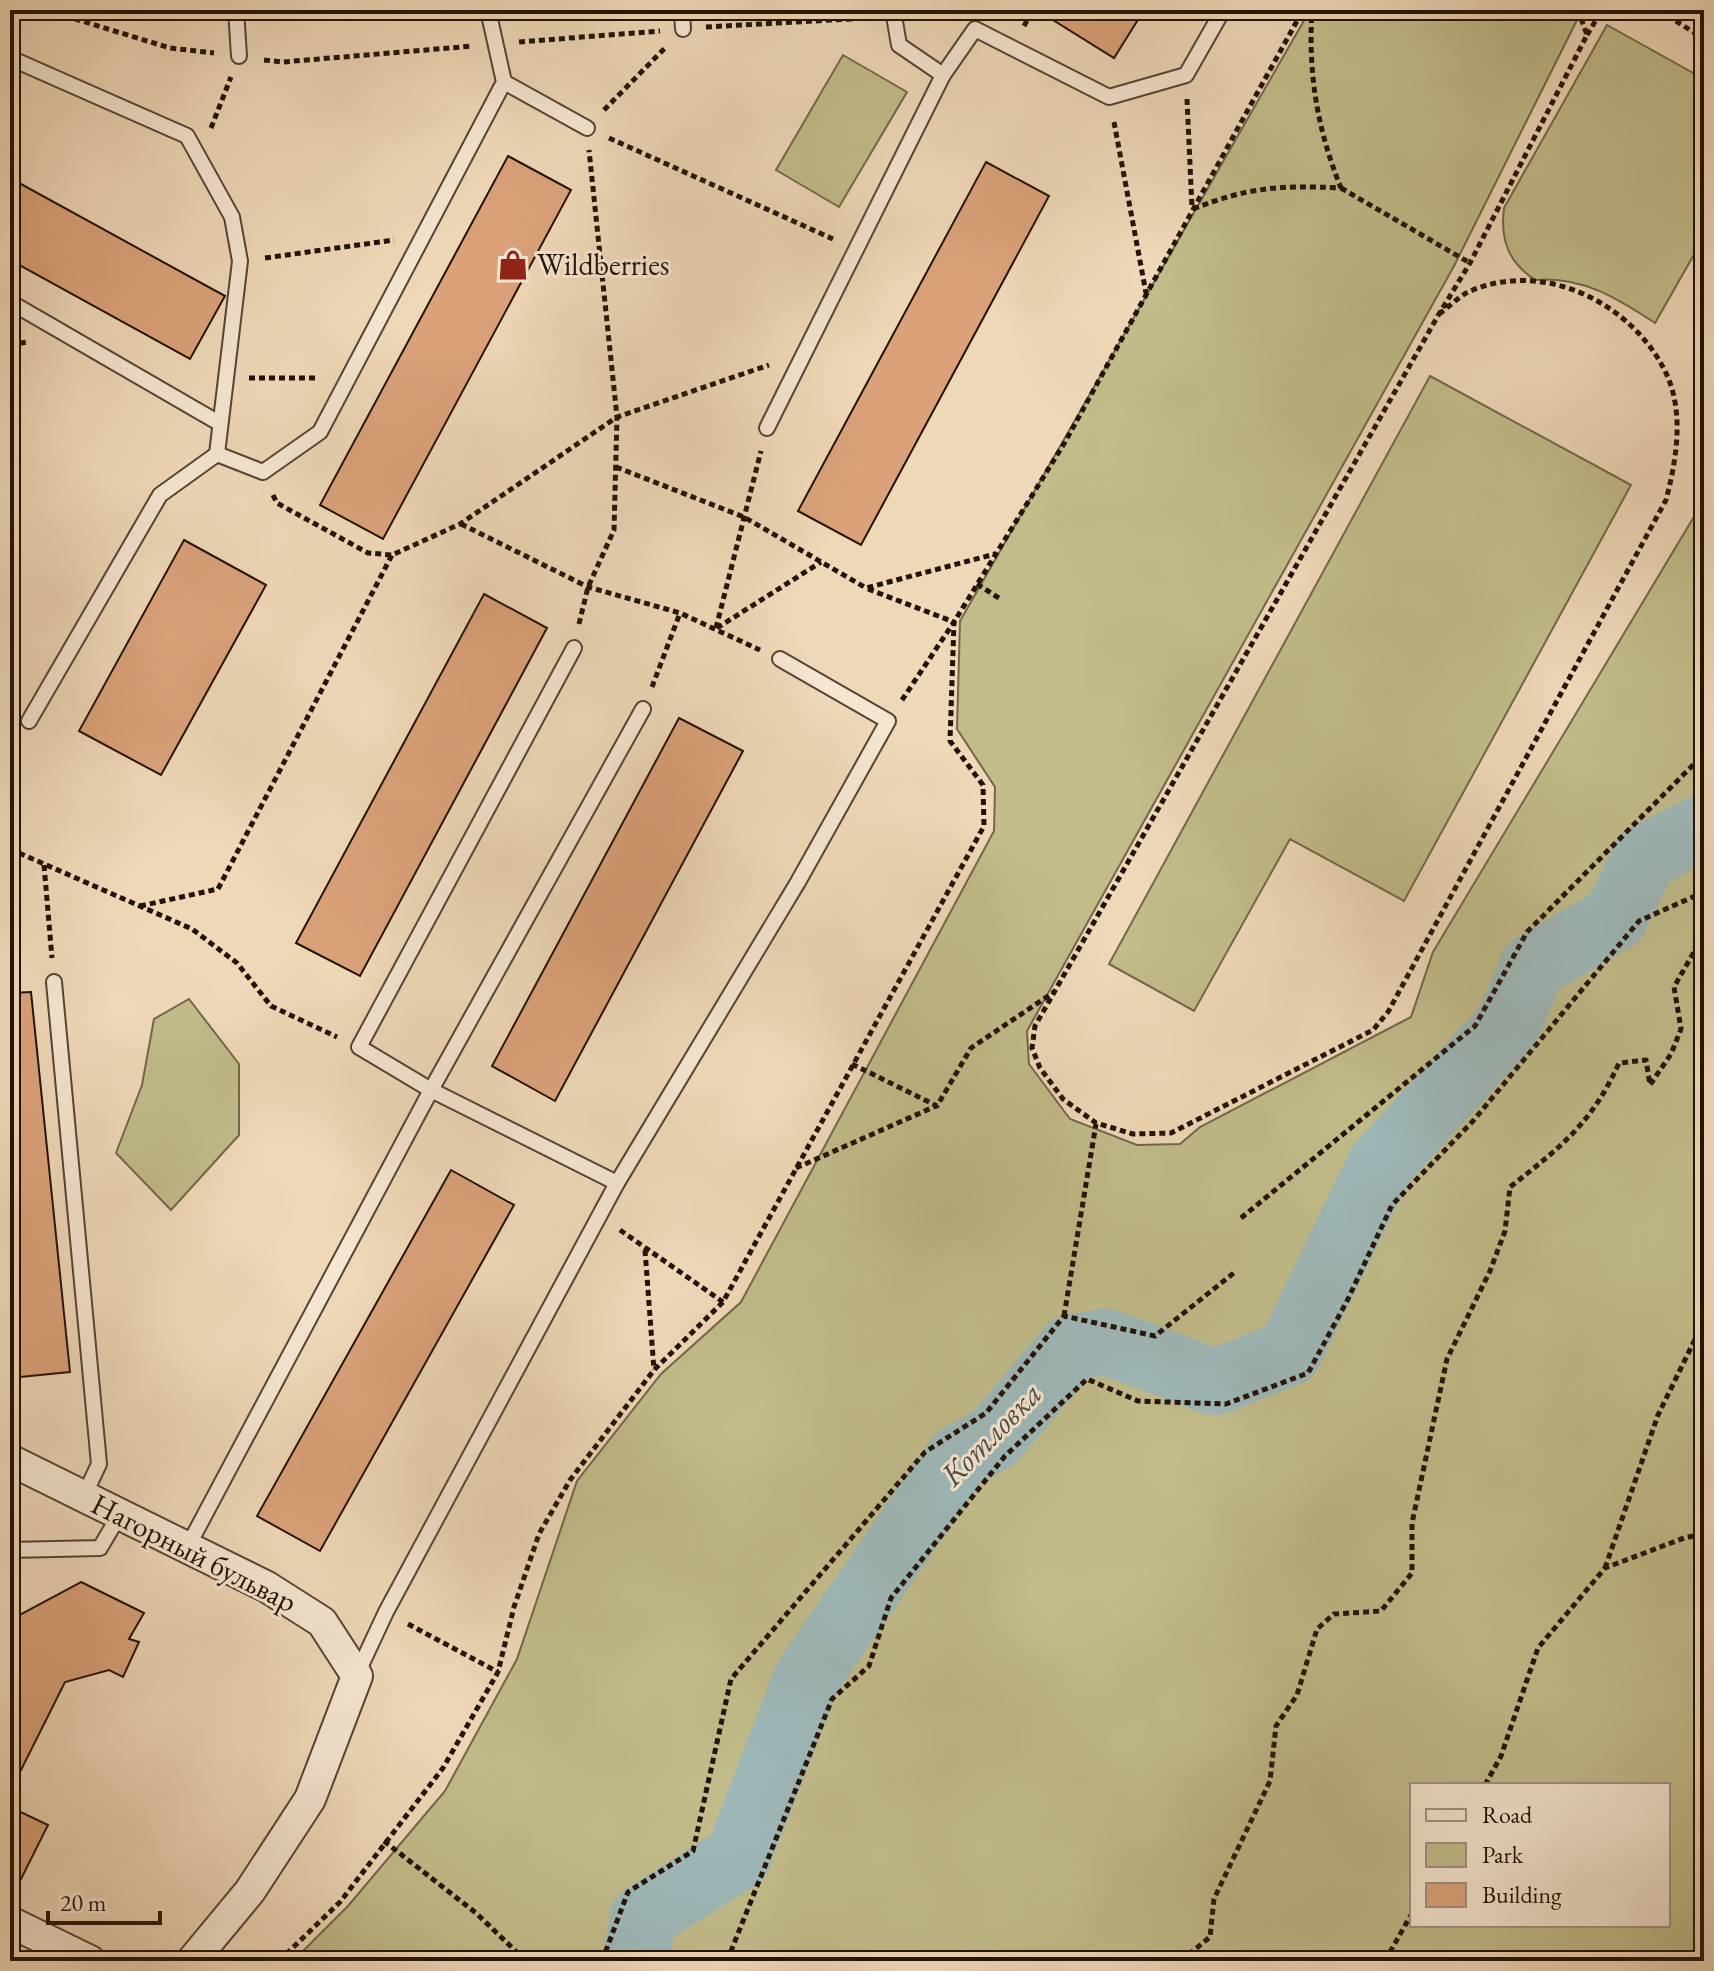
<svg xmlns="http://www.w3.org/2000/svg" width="1714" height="1971" viewBox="0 0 1714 1971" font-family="'EB Garamond',serif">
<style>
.green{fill:#c1bc8a;stroke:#72674a;stroke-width:2;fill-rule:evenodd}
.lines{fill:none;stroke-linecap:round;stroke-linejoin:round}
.river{stroke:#9eb8b9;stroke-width:66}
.building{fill:#dba27a;stroke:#221209;stroke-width:2}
.service-casing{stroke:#554435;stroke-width:18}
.minor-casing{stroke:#554435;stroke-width:34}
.path{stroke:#221209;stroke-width:5;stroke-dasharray:6 4;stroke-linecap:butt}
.service{stroke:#f5e6d1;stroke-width:14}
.minor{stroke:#f5e6d1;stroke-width:30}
.labels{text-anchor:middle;stroke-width:6;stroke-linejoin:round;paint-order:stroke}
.poi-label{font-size:30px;fill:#221209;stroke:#f5e6d1;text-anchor:start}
.street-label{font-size:30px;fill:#221209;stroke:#f5e6d1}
.water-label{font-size:32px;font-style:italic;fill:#4d4c47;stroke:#f5e6d1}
</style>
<rect width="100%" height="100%" fill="#efd8b8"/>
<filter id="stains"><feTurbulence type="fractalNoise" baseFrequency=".0025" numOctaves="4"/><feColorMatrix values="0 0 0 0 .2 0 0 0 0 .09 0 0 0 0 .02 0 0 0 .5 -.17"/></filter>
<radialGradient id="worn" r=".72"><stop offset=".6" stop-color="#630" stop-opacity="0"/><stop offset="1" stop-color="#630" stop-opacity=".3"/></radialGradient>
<g class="green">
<path d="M1310,10H1582L1454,266L1027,1031L1029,1064L1070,1119L1137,1145L1180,1144L1200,1127L1411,1017L1433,952L1704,500V1961H293L348,1906L445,1791L517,1659L577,1481L661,1374L741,1302L994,831L995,787L957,729L960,621ZM1668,1785V1925H1412V1785Z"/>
<path d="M1607,25L1704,79V237L1655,323C1617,298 1582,276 1535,280C1508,262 1500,239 1504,208Z"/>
<path d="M843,55L907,92L839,207L776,170Z"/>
<path d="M1430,376L1631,485L1404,901L1290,839L1194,1011L1109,964Z"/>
<path d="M189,999L239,1064V1135L171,1210L116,1153L142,1085L154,1019Z"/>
</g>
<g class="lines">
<path class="river" d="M636,1961L643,1917L738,1857L806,1679L958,1458L995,1437L1071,1347L1107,1342L1215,1382L1289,1353L1380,1165L1508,1025L1533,966L1615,918L1645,857L1704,827"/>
</g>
<g class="building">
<path d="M1037,10H1144L1114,58Z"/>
<path d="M508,156L571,190L383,539L320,505Z"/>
<path d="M986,162L1049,196L861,545L798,511Z"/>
<path d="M10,178L225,296L190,359L10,260Z"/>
<path d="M184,540L266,585L161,775L79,731Z"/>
<path d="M484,594L547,628L360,976L296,943Z"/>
<path d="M679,718L743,751L555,1101L492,1066Z"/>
<path d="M31,992L70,1372L10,1378V993Z"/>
<path d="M451,1170L514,1205L320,1551L257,1516Z"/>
<path d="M81,1582L144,1613L129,1639L139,1642L123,1677L109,1670L65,1682L10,1792V1620Z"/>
<path d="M10,1807L48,1825L10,1901Z"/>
</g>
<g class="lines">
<g class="service-casing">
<g id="service">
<path d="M236,10L239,56"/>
<path d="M682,10L683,29"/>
<path d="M893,10L899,45L943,75"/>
<path d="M10,58L187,136L232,217L240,261L217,454L263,472L320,432L504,82L488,10"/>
<path d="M504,82L587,128"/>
<path d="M10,302L219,423"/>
<path d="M767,428L943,75L975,29L1109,97L1186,75L1223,10"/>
<path d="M574,648L359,1047L431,1090L617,1183L798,882L888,721L780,659"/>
<path d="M29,721L160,495L217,454"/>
<path d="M54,982L99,1464L84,1496"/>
<path d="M187,1548L431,1090L643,709"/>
<path d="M10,1550L100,1548L120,1514"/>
<path d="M357,1674L386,1612L617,1183"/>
</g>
</g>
<g class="minor-casing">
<g id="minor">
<path d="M10,1460L267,1587L322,1622L357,1676L310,1799L250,1891L192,1961"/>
<path d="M10,1922L90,1961"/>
</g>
</g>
<g class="path">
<path d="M46,10L170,48L214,53"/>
<path d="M1659,10L1704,39"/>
<path d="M1024,26L1033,10"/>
<path d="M706,27L868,18"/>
<path d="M1587,35L1602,10"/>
<path d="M519,42L660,31"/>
<path d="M264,60L283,62L473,46"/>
<path d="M1187,99L1192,208"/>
<path d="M604,110L667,46"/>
<path d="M1114,122L1146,293"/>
<path d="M211,128L231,77"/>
<path d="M609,138L833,239"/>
<path d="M1341,188L1470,263"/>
<path d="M1193,209C1248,187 1282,185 1341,188C1317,129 1308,73 1312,10"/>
<path d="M265,258L394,240"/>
<path d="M1439,314C1448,308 1458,297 1468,292C1541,259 1629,301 1664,369C1685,409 1677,458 1666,500L1388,1012L1373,1030L1171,1133L1133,1134L1096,1123L1063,1099L1040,1068L1032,1048L1035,1026L1439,314L1470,263L1587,35L1578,10"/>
<path d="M10,345L27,342"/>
<path d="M249,378H319"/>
<path d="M616,467L744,517L866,588L995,554"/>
<path d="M273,495L277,503L368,553L392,555L460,524L617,417L769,365"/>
<path d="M461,524L588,587L680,613L760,650"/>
<path d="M977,584L1002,600"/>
<path d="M868,589L954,622L902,700"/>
<path d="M579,624L588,587L614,530L617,417L589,150"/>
<path d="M716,628L761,451"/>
<path d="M717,628L821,562"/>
<path d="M652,687L680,613"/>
<path d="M10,849L192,929L237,963L271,1006L337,1037"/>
<path d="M44,865L52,958"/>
<path d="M140,906L218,889L392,555"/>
<path d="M852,1064L937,1106L971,1048L1054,992"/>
<path d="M796,1168L936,1106"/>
<path d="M1241,1218L1475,1026L1527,932L1704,754"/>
<path d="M620,1230L723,1302"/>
<path d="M645,1250L654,1370"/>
<path d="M1064,1316L1096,1124"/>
<path d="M1605,1568L1658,1415L1704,1321"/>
<path d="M408,1624L498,1672"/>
<path d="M1485,1785L1501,1756L1538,1648L1605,1568L1684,1538L1704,1534"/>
<path d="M384,1841L476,1913L526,1961"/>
<path d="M279,1961L340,1902L443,1768L498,1672L514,1607L539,1534L570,1480L654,1370L723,1302L984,826L983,785L950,741L954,622L1065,442L1303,10"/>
<path d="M602,1961L628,1892L693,1851L731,1679L925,1452L986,1413L1064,1316L1155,1336L1235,1272"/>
<path d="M727,1961L832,1699L869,1666L891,1598L1005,1456L1087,1379L1138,1401L1226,1404L1308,1373L1347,1301L1392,1205L1473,1121L1639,921L1704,892"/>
<path d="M1181,1961L1210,1937L1214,1899L1270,1781L1276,1726L1297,1695L1317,1629L1334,1614L1381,1611L1412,1573V1523L1447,1359L1490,1271L1505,1231L1510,1187C1561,1147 1592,1123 1619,1063L1646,1060L1650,1085L1671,1054L1681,1029L1674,987L1694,952L1704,921"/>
<path d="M1385,1961L1412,1913"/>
</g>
<use href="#service" class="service"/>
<use href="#minor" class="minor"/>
</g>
<defs>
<g id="shop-bare" transform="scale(2.4)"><path d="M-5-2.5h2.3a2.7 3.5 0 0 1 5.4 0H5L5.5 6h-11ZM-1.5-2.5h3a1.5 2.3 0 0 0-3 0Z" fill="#8f2418" stroke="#f5e6d1" stroke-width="2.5" paint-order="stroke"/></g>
</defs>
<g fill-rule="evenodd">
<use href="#shop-bare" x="513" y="265"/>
</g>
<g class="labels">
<g class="poi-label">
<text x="537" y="275">Wildberries</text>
</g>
<g class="street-label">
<text transform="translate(194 1553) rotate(27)" y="10">Нагорный бульвар</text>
</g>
<g class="water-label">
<text transform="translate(991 1434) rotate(-46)" y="11">Котловка</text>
</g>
</g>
<rect width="1714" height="1971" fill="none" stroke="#efd8b8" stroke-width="40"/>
<rect x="12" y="12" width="1690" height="1947" fill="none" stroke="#221209" stroke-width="4"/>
<rect x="20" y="20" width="1674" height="1931" fill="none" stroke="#221209" stroke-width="2"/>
<rect x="1410" y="1783" width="260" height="144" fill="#f5e6d1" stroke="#a19181" stroke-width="2"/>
<rect x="1426" y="1809" width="40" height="12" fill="#f5e6d1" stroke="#a19181" stroke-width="2"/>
<text x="1482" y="1823" font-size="24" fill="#221209">Road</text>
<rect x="1426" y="1843" width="40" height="24" fill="#c1bc8a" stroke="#a19181" stroke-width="2"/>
<text x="1482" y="1863" font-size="24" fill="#221209">Park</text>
<rect x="1426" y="1883" width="40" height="24" fill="#dba27a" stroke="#a19181" stroke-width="2"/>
<text x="1482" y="1903" font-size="24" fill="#221209">Building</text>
<path d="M48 1911v12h112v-12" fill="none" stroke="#221209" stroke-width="4"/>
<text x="60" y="1911" font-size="24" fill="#221209" stroke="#f5e6d1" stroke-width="6" paint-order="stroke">20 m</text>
<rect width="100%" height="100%" filter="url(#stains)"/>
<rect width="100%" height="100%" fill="url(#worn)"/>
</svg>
